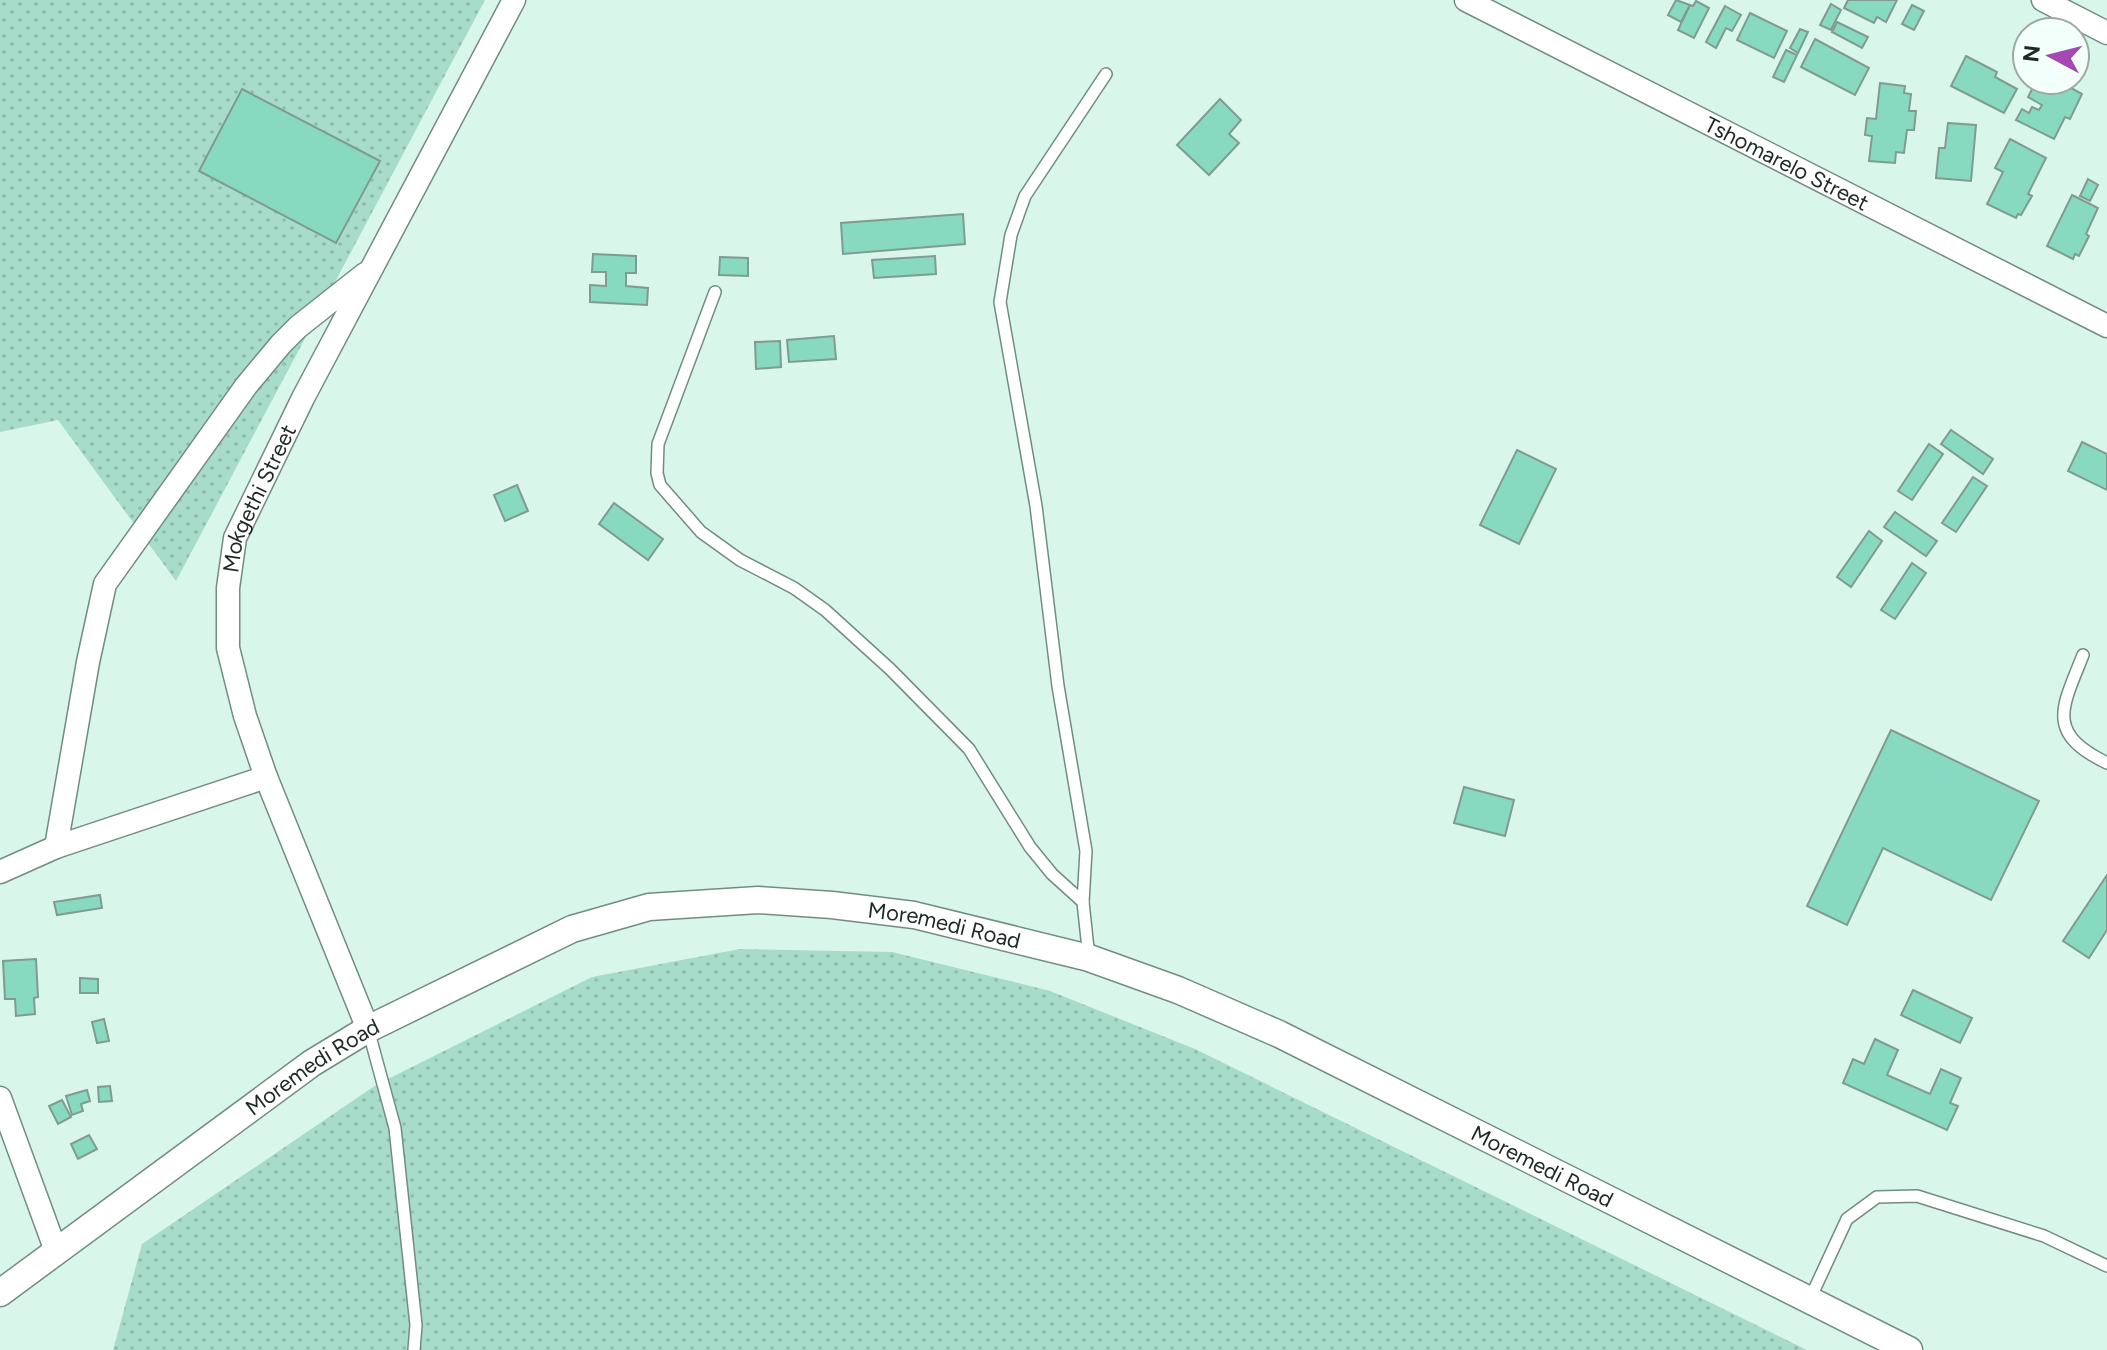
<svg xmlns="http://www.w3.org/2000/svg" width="2107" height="1350" viewBox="0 0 2107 1350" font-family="Figtree,sans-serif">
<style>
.grass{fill:url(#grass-dots)}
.building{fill:#87dabf;stroke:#809b91;stroke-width:2}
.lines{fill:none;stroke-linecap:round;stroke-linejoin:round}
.service-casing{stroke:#728c83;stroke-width:14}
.minor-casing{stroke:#728c83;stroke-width:25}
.tertiary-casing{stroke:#728c83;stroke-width:29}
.service{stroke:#fff;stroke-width:11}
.minor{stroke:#fff;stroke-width:22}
.tertiary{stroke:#fff;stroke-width:26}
.labels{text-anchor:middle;stroke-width:7;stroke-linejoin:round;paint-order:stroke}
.street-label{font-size:22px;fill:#1e2925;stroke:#f3fffa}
</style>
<defs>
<pattern id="grass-dots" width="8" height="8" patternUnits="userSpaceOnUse" patternTransform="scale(2)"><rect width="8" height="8" fill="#a6dcc9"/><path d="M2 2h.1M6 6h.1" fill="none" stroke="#8ebdac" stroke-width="1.8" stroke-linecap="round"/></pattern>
</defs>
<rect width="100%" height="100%" fill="#d9f6eb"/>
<g class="grass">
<path d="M0,0H485L176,581L58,420L0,432Z"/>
<path d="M740,949L892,952L1050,991L1195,1049L1807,1350H113L142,1244L376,1085L592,977Z"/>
</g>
<g class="building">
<path d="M1676,0L1690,5L1681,22L1668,15Z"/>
<path d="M1848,0H1897L1886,22L1877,17L1874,23L1844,8Z"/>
<path d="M1696,1L1709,8L1694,38L1678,30L1690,5L1693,6Z"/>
<path d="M1831,4L1841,10L1831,30L1820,25Z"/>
<path d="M1912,5L1924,11L1914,30L1902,24Z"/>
<path d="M1725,6L1741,15L1732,31L1726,28L1716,48L1706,42Z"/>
<path d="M1750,13L1787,31L1774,58L1737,40Z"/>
<path d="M1837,22L1868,37L1862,48L1832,32Z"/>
<path d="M1800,29L1808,32L1798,53L1790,48Z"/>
<path d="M1815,39L1869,68L1855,95L1801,67Z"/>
<path d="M1786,50L1797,55L1784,82L1773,77Z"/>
<path d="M1966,56L1997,72L1995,77L2017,89L2004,113L1951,86Z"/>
<path d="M2046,80H2070L2074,82L2071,88L2082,94L2070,119L2065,117L2054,139L2016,120L2022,109L2029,113L2032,107L2039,110L2042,105L2028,97L2033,87L2048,91L2051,87L2044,84Z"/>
<path d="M1880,83L1905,86L1904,93L1911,94L1909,111H1916L1914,130H1907L1904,153L1896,152L1895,163L1869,161L1872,136L1865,135L1867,118L1876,119Z"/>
<path d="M242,89L380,161L336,243L199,171Z"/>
<path d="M1220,99L1241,120L1229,134L1239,143L1209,175L1177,145Z"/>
<path d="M1948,123L1976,125L1971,181L1936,178L1939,148H1945Z"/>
<path d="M2010,139L2046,158L2028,194L2032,196L2021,215L2018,214L2016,218L1987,204L2003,172L1995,168Z"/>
<path d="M2088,179L2098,185L2090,201L2080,196Z"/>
<path d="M2072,195L2098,208L2086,234L2089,236L2079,256L2075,254L2073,259L2047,246Z"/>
<path d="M963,214L965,244L843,254L841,223Z"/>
<path d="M593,254L636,256V273H626V286L648,288L647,305L590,302V285L606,286V272H592Z"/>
<path d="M935,256L936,274L874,278L872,260Z"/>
<path d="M720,257L748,258V276L719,275Z"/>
<path d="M834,336L836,359L789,362L787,340Z"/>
<path d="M780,341L781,367L756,369L755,342Z"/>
<path d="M1951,430L1993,459L1983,474L1941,444Z"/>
<path d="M2082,442L2107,454V490L2068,471Z"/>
<path d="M1929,444L1943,454L1912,500L1898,491Z"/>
<path d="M1517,450L1556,469L1519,544L1480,525Z"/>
<path d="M1973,477L1987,486L1956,532L1942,523Z"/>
<path d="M517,485L528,511L505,521L494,495Z"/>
<path d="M614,503L663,539L648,560L599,524Z"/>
<path d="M1895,512L1937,541L1926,556L1884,527Z"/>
<path d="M1869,531L1882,541L1851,587L1837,577Z"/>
<path d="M1912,563L1926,573L1895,619L1881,610Z"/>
<path d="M1891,730L2039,801L1991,900L1883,848L1847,925L1807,906Z"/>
<path d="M1464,787L1514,800L1505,836L1454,823Z"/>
<path d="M2107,875V930L2089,958L2063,941Z"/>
<path d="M100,895L102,908L57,915L54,902Z"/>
<path d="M36,959L38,997L34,998L35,1014L16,1016L15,999H5L3,961Z"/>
<path d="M80,978L98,979V993H80Z"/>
<path d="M1913,990L1972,1018L1960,1043L1901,1015Z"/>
<path d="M104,1019L109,1041L97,1043L92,1022Z"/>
<path d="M1875,1039L1898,1050L1887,1075L1930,1094L1941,1069L1961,1078L1950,1103L1958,1106L1947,1130L1843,1083L1853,1059L1864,1064Z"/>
<path d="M110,1086L112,1101L99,1102L98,1087Z"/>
<path d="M87,1090L90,1101L81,1104L83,1111L72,1115L66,1096Z"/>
<path d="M62,1100L71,1117L58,1124L49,1106Z"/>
<path d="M89,1135L97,1149L78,1159L71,1144Z"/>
</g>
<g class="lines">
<g class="service-casing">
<g id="service">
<path d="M715,292L658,444L657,473L660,485L701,532L740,560L794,588L825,610L890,669L969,749L1030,847L1052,874L1083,902"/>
<path d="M2083,655C2062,708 2045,733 2107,763"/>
<path d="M1089,958L1083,902L1086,851L1058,686L1036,506L1000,302L1011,235L1025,196L1106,74"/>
<path d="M368,1029L395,1128L416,1325L414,1350"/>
<path d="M1809,1301L1847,1219L1877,1197L1917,1196L2044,1236L2107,1266"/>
</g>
</g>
<g class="minor-casing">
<g id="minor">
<path id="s1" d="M1466,0L2107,326"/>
<path d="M2043,0L2107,33"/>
<path d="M56,847L88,662L105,584L246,386L281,344L298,327L365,274"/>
<path d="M0,872L56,847L266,777"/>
<path id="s2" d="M368,1029L266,777L245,716L228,648V588L235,538L303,398L514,0"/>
<path d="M0,1098L56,1251"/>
</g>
</g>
<g class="tertiary-casing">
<g id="tertiary">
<path id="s3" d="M0,1293L312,1063L368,1029L572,929L649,907L758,900L832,905L914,915L1089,958L1178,990L1279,1034L1909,1350"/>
</g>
</g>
<use href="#service" class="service"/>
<use href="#minor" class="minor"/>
<use href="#tertiary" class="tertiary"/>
</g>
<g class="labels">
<g class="street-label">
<text dy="8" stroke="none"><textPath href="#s1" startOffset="360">Tshomarelo Street</textPath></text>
<text dy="8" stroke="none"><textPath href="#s2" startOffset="562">Mokgethi Street</textPath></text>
<text dy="8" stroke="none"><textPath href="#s3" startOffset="1058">Moremedi Road</textPath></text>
<text dy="8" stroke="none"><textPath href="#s3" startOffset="386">Moremedi Road</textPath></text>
<text dy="8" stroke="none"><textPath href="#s3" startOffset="1706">Moremedi Road</textPath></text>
</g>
</g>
<g transform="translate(2051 56) rotate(277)"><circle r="38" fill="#f3fffa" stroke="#9ea9a5" stroke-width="2"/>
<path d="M0-6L14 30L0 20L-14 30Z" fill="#a449b4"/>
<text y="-12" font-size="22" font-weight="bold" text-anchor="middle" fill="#1e2925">N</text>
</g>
</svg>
